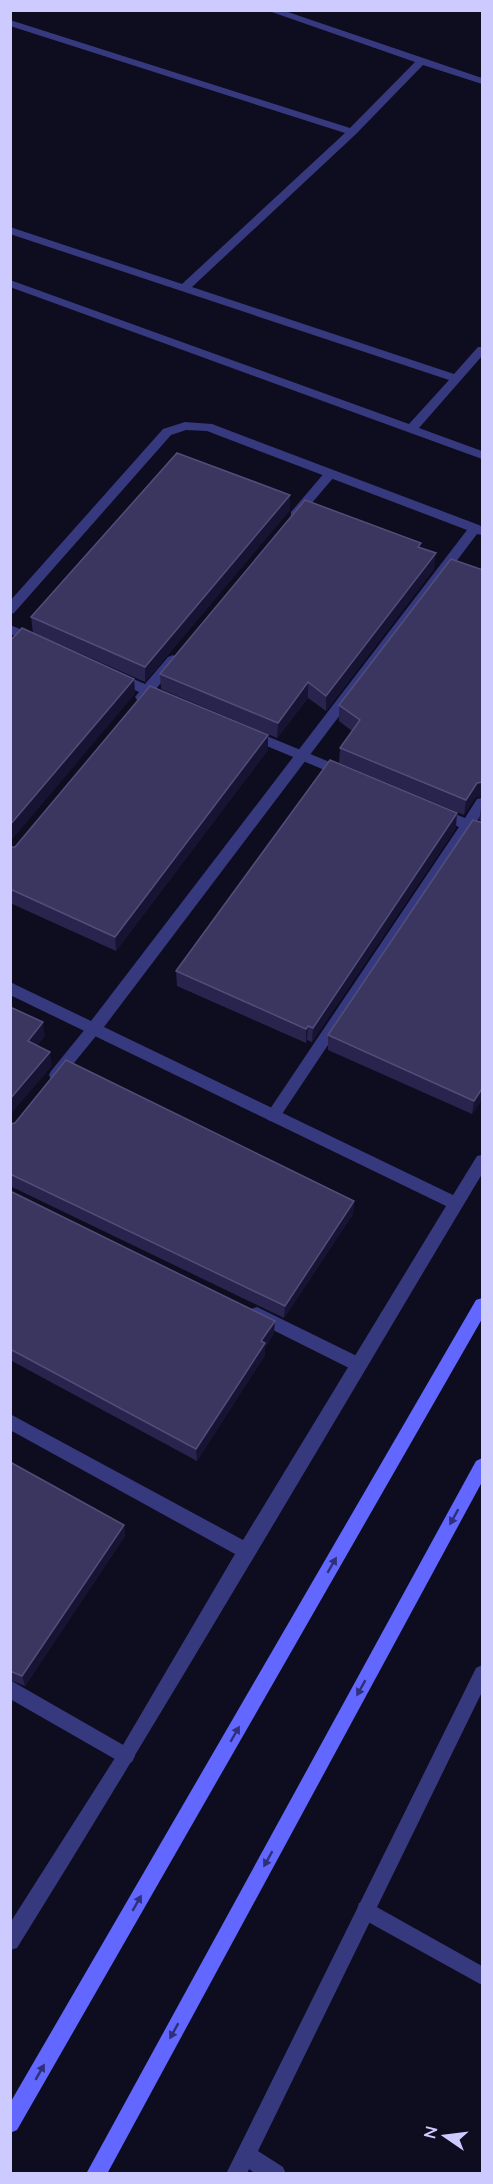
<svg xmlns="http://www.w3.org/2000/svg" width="493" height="2184" viewBox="0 0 493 2184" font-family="Lato,sans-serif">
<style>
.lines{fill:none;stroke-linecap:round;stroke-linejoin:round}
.lane{fill:#37397e;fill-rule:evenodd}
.street{fill:#37397e;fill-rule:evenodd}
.secondary{fill:#6167ff;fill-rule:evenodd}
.wall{fill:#29244d}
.shaded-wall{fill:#171333}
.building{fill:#3b3660;stroke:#524d79;stroke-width:1.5}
.oneway{fill:#2f3079}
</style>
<rect width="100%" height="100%" fill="#0e0c1f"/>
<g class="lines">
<g class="lane">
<path d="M330,470L334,471V477L299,518H291V512L326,471Z"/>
<path d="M10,625L40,637L41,640L35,644L10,634Z"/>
<path d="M173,655L179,660L156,689L169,695L171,698L169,701L164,703L149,697L142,702L137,700L135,697L139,692L112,680L111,677L117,672L145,684L168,657Z"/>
<path d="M250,729L349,770L351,773L344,778L339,776L245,737L243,734L245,731Z"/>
<path d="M482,798V813L476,823L482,825V836L470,832L278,1120L273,1122L268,1120L265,1116L268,1112L459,827L433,816L431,812L433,808L438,807L465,818L477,799Z"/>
<path d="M95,1021L100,1023L102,1027L100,1031L61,1079H51L49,1075L51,1071L90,1023Z"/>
<path d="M257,1307L365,1360L367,1365L365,1370L359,1372L353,1370L251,1319L249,1314L251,1309Z"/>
<path d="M10,1680L132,1750L135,1756L132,1762L126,1765L120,1762L10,1699Z"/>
<path d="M366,1901L482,1966V1985L359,1917L357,1910L359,1903Z"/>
</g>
<g class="street">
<path d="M266,10H282L482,78V84L423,65L356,134L192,287L454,374L478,347H482V356L419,428L482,451V459L10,287V280L409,424L449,380L10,234V227L182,284L345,133L10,26V20L350,128L415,62Z"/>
<path d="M185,422L212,424L479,525L482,527V535L477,534L104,1027L453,1195L477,1156L482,1155V1174C328,1431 176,1692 17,1948L10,1950V1923L120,1750L235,1554L10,1430V1414L243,1540L446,1206L10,995V982L91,1021L467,530L207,431L186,430L171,435L14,613L10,614V601L163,429Z"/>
<path d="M482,1665V1692L258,2151L283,2167L286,2174H256L249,2169L247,2174H226L476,1668Z"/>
</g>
<g class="secondary">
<path d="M482,1298V1319L17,2130L10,2133V2103L476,1300Z"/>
<path d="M482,1458V1482L107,2174H86L476,1461Z"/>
</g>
</g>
<g class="wall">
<path d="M290,510L145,682L50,640L134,679L135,694L33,633L31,617Z"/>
<path d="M421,548L434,569L326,711L308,698L277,738L161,689L160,674Z"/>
<path d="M339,705L475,798L464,815L339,763L340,748L352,731L339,721Z"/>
<path d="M268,735V750L116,951L10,903V847H15Z"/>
<path d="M483,805V1098L472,1114L328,1050V1035L479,822L481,807Z"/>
<path d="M456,828L312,1042L307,1040L306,1043L177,986L176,971Z"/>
<path d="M10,1124L354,1201L353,1214L284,1318L10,1186Z"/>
<path d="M10,1191L274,1333L265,1348V1355L197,1461L10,1360Z"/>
<path d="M10,1462L124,1525L125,1536L25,1686L10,1680Z"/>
</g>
<g class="shaded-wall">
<path d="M290,495V510L145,682V667Z"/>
<path d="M436,553L434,569L326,711V696Z"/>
<path d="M134,679L135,694L10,842V825Z"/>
<path d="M308,682V698L277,738L278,723Z"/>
<path d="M268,735V750L116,951L115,937Z"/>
<path d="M483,782V796L475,798L464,815L466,800L477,783Z"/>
<path d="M457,813L456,828L312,1042L313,1028Z"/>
<path d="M43,1022L45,1036L30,1055L28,1041Z"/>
<path d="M308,1026L307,1040L306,1043V1029Z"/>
<path d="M50,1052L52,1066L10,1115V1099Z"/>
<path d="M483,1087V1098L472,1114L474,1101Z"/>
<path d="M354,1201L353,1214L284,1318L285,1306Z"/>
<path d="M275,1321L274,1333L265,1348V1355L197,1461L196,1449L261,1341Z"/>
<path d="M124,1525L125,1536L25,1686L22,1676Z"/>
<path d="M10,1694L13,1703L10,1708Z"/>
</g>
<g class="building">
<path d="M177,453L290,495L145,667L31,617Z"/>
<path d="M305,500L421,543L418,547L436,553L326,696L308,682L278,723L160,674Z"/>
<path d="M451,559L483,570V782L477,783L466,800L340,748L360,720L339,705Z"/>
<path d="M22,628L134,679L10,825V641Z"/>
<path d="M150,686L268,735L115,937L10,889V847H15Z"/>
<path d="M330,760L457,813L313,1028L308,1026L306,1029L176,971Z"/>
<path d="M473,820L483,823V1087L474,1101L328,1035Z"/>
<path d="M10,1007L43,1022L28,1041L50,1052L10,1099Z"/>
<path d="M66,1060L354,1201L285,1306L10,1174V1124L15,1123Z"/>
<path d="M10,1191L275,1321L261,1341L265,1343L196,1449L10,1349Z"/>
<path d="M10,1462L124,1525L22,1676L10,1671Z"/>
</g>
<defs><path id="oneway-solid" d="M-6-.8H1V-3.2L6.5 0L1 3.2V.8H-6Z" transform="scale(1.5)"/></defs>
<g class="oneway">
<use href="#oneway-solid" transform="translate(454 1517) rotate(119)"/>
<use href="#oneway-solid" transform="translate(332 1565) rotate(-60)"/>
<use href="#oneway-solid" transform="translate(361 1688) rotate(119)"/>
<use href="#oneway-solid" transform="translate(235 1734) rotate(-60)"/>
<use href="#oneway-solid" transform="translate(268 1859) rotate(119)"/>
<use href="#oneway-solid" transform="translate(137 1903) rotate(-60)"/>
<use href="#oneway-solid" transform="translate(174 2031) rotate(119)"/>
<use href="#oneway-solid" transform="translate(40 2072) rotate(-60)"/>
</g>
<rect width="493" height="2184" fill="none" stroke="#cccaff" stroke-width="24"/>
<g transform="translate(445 2136) rotate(284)" stroke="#0e0c1f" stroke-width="4.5" paint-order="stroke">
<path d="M0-4.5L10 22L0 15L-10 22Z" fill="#cccaff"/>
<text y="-9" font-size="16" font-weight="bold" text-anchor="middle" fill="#cccaff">N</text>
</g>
</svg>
